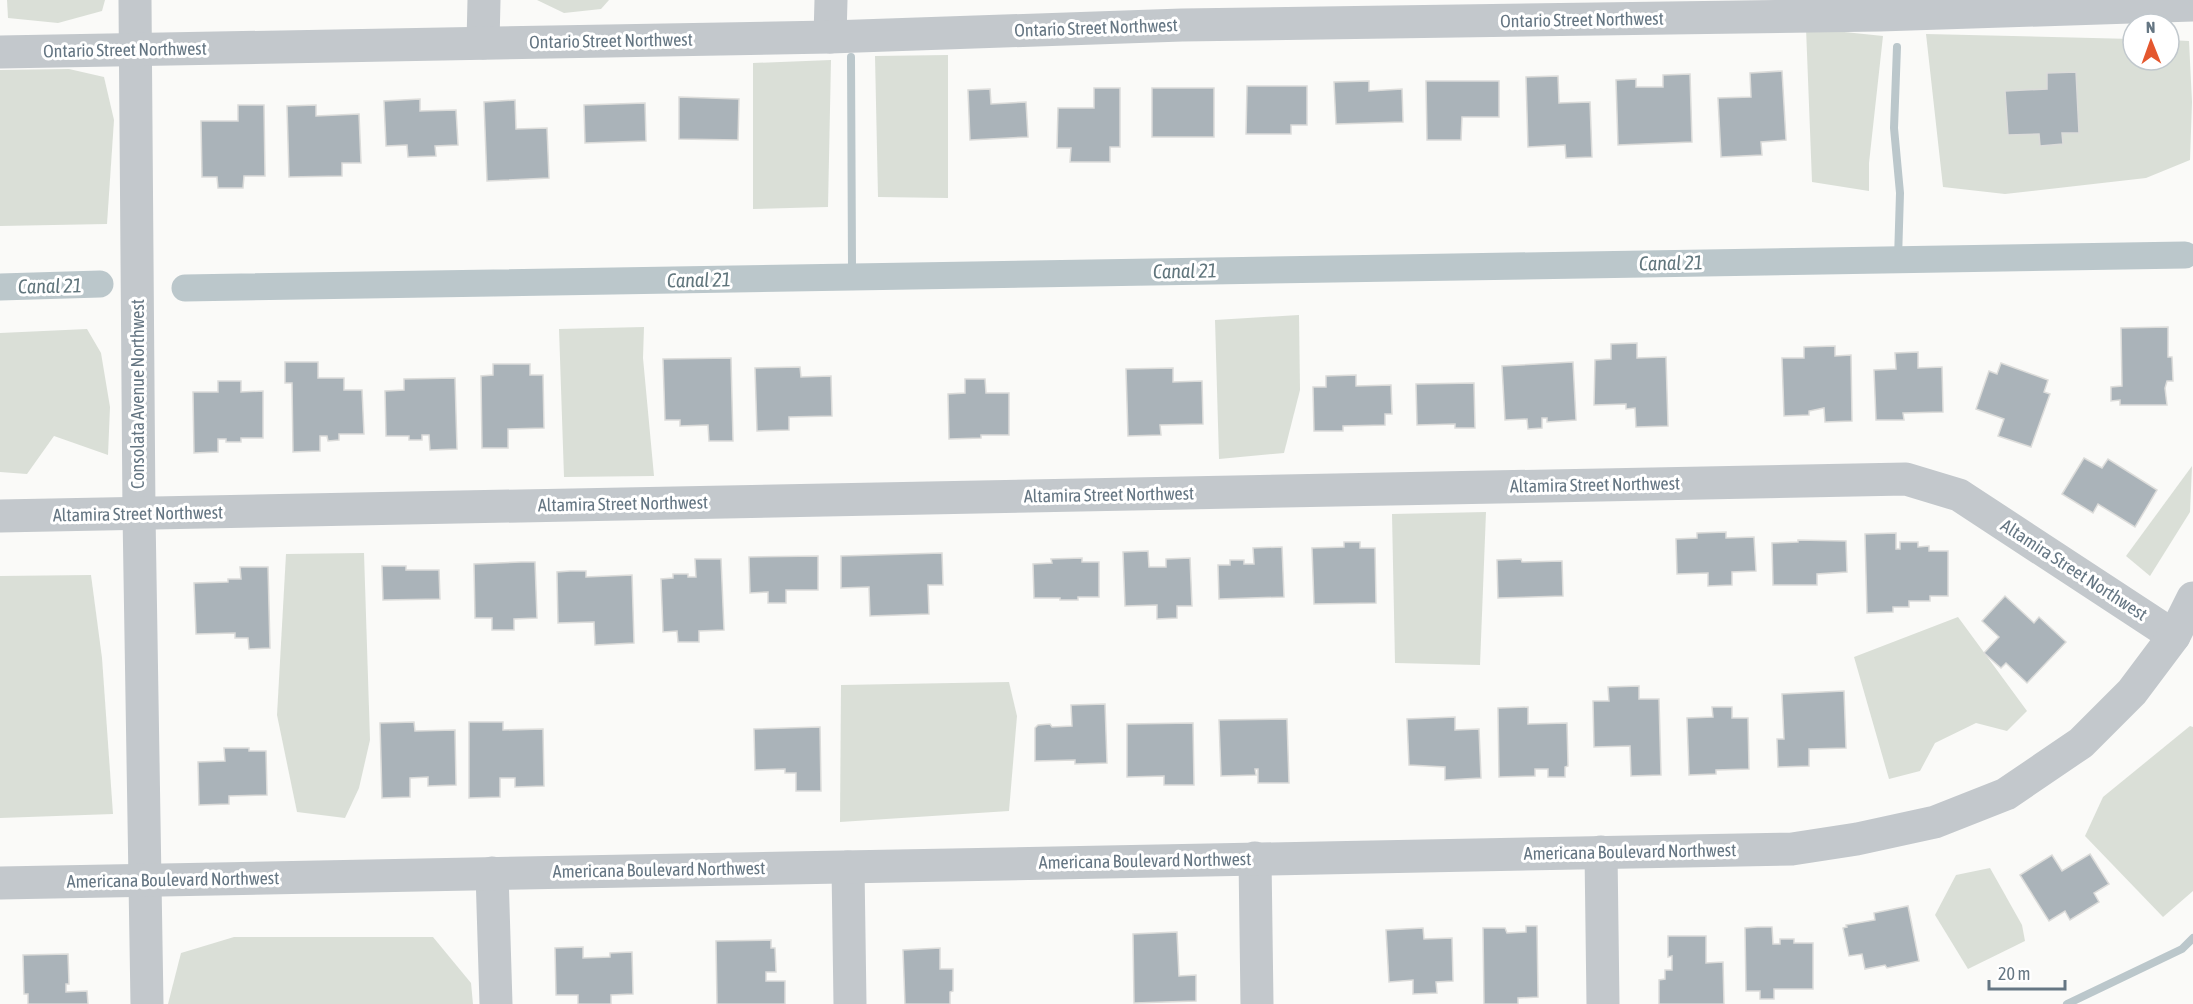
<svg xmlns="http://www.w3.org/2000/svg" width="2193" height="1004" viewBox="0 0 2193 1004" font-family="'Asap Condensed',sans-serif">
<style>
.green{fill:#dadfd7}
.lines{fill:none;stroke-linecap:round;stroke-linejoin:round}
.stream{stroke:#bbc7cb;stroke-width:8}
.canal{stroke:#bbc7cb;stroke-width:27}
.building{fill:#aab3b9;stroke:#dcdcda;stroke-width:1.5}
.minor{stroke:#c3c8cc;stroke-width:33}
.labels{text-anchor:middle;stroke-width:6;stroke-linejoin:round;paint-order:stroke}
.street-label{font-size:18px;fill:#657683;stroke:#fff}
.water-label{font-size:20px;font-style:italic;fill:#60757c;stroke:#fff}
</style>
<rect width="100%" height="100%" fill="#fafaf8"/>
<g class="green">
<path d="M7,0H105L102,11L58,23L8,18Z"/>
<path d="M537,0H609L601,9L564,13Z"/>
<path d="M1806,28L1883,36L1869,163V191L1812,182Z"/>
<path d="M1926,34L2133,39V60H2169V40L2189,41L2192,102L2190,160L2146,178L2005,194L1943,187Z"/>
<path d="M948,55V198L878,197L875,56Z"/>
<path d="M831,60L828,207L753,209V63Z"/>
<path d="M69,69L104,77L114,120L107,224L0,226V70Z"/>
<path d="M1299,315L1300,390L1284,453L1219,459L1215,320Z"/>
<path d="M644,327L643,358L654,476L564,477L559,329Z"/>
<path d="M87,329L101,353L110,407L108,455L54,436L27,474L0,472V333Z"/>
<path d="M2192,466L2190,512L2150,576L2126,556Z"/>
<path d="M1486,512L1480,665L1395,663L1392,514Z"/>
<path d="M364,553L370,740L359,788L345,818L297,812L277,715L286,554Z"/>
<path d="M91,575L102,658L113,814L0,818V576Z"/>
<path d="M1958,617L2027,711L2007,731L1976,723L1935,743L1920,771L1889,779L1854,657Z"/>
<path d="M1009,682L1017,716L1009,811L840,822L841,685Z"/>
<path d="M2190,726L2193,727V891L2163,917L2085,836L2103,797Z"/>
<path d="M1990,868L2022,925L2025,941L1968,969L1935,915L1956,875Z"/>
<path d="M234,937H433L471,983L473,1004H168L181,953Z"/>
</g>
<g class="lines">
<g class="stream">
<path d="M1897,47L1894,128L1900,193L1898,259"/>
<path d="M848,277L852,266L851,57"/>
<path d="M2067,1004L2182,949L2193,938"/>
</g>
<g class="canal">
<path d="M0,287L100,284"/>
<path d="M185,288L2185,255"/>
</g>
</g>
<g class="building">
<path d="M1782,71L1786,140L1761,142L1762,155L1721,157L1718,98L1751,97L1750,73Z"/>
<path d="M2076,72L2079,133H2062L2063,144L2040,146L2039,134L2008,135L2005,91L2047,89V73Z"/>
<path d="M1690,74L1692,142L1618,145L1616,80L1636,79V87H1663V75Z"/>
<path d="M1558,76L1559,103L1590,102L1592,157L1566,158L1565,145L1528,147L1526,77Z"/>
<path d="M1369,81V91L1402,89L1403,122L1336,124L1334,82Z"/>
<path d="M1426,81H1499V117H1462L1461,140H1427Z"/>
<path d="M1247,86H1307V125H1291V134H1246Z"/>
<path d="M1094,88H1120V147H1110V162H1070L1071,148H1057L1058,108H1094Z"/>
<rect x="1152" y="88" width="62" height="49"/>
<path d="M990,89L991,104L1026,102L1028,137L970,140L968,90Z"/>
<path d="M679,97L739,99L738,140L679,139Z"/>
<path d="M420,99V111L456,110L458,145L435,146L436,156L408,157L407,145L386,146L384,101Z"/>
<path d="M515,100L516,129L547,128L549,178L487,181L484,102Z"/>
<path d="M645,103L646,141L585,143L584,105Z"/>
<path d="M238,105H264L265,176H244L243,188H218L217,177H202L201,121H238Z"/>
<path d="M316,105V116L359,114L361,163H342V176L289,177L287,106Z"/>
<path d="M2168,327V357H2172L2173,381H2167L2165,388L2167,405H2120V400L2111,401V387L2122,386L2121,328Z"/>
<path d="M1637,343V358L1666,357L1668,426L1636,427L1635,408L1626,409V404L1594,405L1595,360L1611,359V344Z"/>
<path d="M1835,346V356L1851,355L1852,421L1825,422L1824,408L1809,411V415L1784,416L1782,358H1804V347Z"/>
<path d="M1918,352V368L1942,367L1943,412L1903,413L1904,420H1876L1874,370L1896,369L1895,353Z"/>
<path d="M731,358L733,441H709L708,425L680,426V420H665L663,359Z"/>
<path d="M285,362H318V378H344V390H362L364,434H339V440L328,441L327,436H320V451L293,452L292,383H285Z"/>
<path d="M1573,362L1576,420L1547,422V418H1542V428L1528,429L1527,419L1505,420L1502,366Z"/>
<path d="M2001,363L2048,380L2044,392L2050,394L2031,447L1998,436L2004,419L1976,409L1989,371L1997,374Z"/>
<path d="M493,364H530V375H543L544,428L508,429V448H482L481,376L493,375Z"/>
<path d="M800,367L801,377L831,376L832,416L789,417V430L757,431L755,368Z"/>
<path d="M1173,368V382L1202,381L1203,424L1160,425L1161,435L1128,436L1126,369Z"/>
<path d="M1356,375V386L1391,385L1392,414H1385V425L1343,426V431H1314L1313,387H1326V376Z"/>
<path d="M455,378L457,449L430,450L429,435H422V440H409V436H386L385,391L404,390V379Z"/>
<path d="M965,379H985L986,393H1009V435H981V438L949,439L948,394L965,393Z"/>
<path d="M218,381H241V392L263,391V438H241V442H226V439H218V452L194,453L193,392H218Z"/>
<path d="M1474,383L1475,428H1455V424L1417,425L1416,384Z"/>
<path d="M2084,458L2102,468L2108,459L2157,490L2135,527L2098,504L2093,513L2062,494Z"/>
<path d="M1726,532V538L1754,537L1756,571L1732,572V585L1708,586V573L1677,574L1676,539L1697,538V533Z"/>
<path d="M1896,533V549H1900V542H1918V547L1929,546V551H1948V596H1930V601H1909V607H1893V612L1867,613L1865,534Z"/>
<path d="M1798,540L1846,541L1847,572L1817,574V585H1773L1772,543L1798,542Z"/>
<path d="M1344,542H1360V548H1375L1376,603L1314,604L1312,548L1344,547Z"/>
<path d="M1282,547L1284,597L1219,599L1218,565H1230V560H1244V564H1254L1253,548Z"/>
<path d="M1148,551L1149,567H1166V559L1190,558L1192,606H1177V618L1157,619V605L1125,606L1123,552Z"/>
<path d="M942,553L943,585H928L929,614L870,616L869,587L841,588V556Z"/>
<path d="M818,556V590H786V603H768V592L750,593L749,557Z"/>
<path d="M1082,558V562H1099V597H1078V600H1060V598H1034L1033,564L1052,563L1051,559Z"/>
<path d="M695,559H721L724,630L699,631V642H678L677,631L663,632L661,579L673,578V574H688V577H696Z"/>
<path d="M1521,559L1522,562L1562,561L1563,596L1498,598L1497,560Z"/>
<path d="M521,562H535L537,618L514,619V630H492V618H475L474,564Z"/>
<path d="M382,566H406V570H439L440,599L383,600Z"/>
<path d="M240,567H268L270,648L249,649L248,638H235V633L196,634L194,583L228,582V579H241Z"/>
<path d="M570,571H586V577L632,575L634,643L595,645L594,622L558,623L557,572Z"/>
<path d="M2005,596L2034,623L2039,617L2066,642L2027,683L2006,663L2001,668L1984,653L1999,637L1982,621Z"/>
<path d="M1639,686V699H1659L1661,775L1631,776L1630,746L1594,747L1593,701H1609L1608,687Z"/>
<path d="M1844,691L1846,748L1809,749V766L1778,767L1777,739H1784L1782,694Z"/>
<path d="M1105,704L1107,763L1075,764V760L1035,761V728L1038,725L1050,724L1052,727L1072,726L1071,705Z"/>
<path d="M1528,707V724L1567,723L1568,766L1565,767V777H1548V769H1535V776L1499,777L1498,708Z"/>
<path d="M1712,707H1732V718H1748L1749,769L1716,770V774L1689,775L1687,718L1713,717Z"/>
<path d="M1455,717V730L1479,729L1481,778L1445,780V767L1409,765L1407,719Z"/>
<path d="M1287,719L1289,783H1258V769H1255L1256,775L1221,776L1219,720Z"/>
<path d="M414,722L415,731L455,730L456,785L428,786V777L410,778V797L382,798L380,723Z"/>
<path d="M469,722H503V730L543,729L544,786L515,787V778H500V797L469,798Z"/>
<path d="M1193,723L1194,785H1164V776L1127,777V724Z"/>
<path d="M820,727L821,791H796V773H785V769L755,770L754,729Z"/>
<path d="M224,748H249V751H266L267,795L229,796V804L199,805L198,762L225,761Z"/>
<path d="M2090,854L2109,884L2094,893L2099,902L2070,920L2065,911L2049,921L2020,875L2052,855L2062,871Z"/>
<path d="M1908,906L1919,961L1887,968L1885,965L1865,969L1862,954L1849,956L1843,928L1847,927L1846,925L1875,920L1874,913Z"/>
<path d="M1526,926H1537L1538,997L1518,998V1004H1484L1483,928H1505L1507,933L1526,932Z"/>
<path d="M1757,927H1772L1773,944H1780V939H1794V943H1813V989H1774V999H1760V991H1746L1745,928Z"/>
<path d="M1423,928L1424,939L1452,938L1453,981L1436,982L1437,993L1413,994V980L1389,982L1386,930Z"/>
<path d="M1177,932L1179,976L1196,975V1001L1134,1003L1133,934Z"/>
<path d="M1668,936H1706V963L1723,962L1724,1004H1659V980L1665,979V970H1672V956L1668,957Z"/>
<path d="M771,940V948H775L776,972H766V981H785V1004H717L716,941Z"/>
<path d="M583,947V958L610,957V953L632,952L633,994L611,995V1004H578V995H556L555,948Z"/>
<path d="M940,948V969H953V991L950,992V1004H905L903,950Z"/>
<path d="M68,954L69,984H66V992L87,991L88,1004H28V994H24L23,955Z"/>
</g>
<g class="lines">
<g class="minor">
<path d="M135,0L139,514L147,1004"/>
<path d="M830,37L831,0"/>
<path d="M483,43L484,0"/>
<path d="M0,52L830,37L1182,25L1880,15L2193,5"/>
<path d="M0,516L1906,479L1959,495L2174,636"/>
<path d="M1601,852L1603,1004"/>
<path d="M1255,858L1257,1004"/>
<path d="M848,867L850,1004"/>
<path d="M492,873L496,1004"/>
<path d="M0,883L1792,849L1857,839L1935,822L2006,794L2081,743L2132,692L2174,636L2193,598"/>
</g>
</g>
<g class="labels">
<g class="street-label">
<text transform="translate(1582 20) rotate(-1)" y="6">Ontario Street Northwest</text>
<text transform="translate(1096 28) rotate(-2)" y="6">Ontario Street Northwest</text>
<text transform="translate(611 41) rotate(-1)" y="6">Ontario Street Northwest</text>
<text transform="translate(125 50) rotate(-1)" y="6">Ontario Street Northwest</text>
<text transform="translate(138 394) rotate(-90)" y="6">Consolata Avenue Northwest</text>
<text transform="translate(1595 485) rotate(-1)" y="6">Altamira Street Northwest</text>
<text transform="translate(1109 495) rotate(-1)" y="6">Altamira Street Northwest</text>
<text transform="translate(623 504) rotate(-1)" y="6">Altamira Street Northwest</text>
<text transform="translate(138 514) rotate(-1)" y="6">Altamira Street Northwest</text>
<text transform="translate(2074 570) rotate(33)" y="6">Altamira Street Northwest</text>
<text transform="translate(1630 852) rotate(-1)" y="6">Americana Boulevard Northwest</text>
<text transform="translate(1145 861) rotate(-1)" y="6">Americana Boulevard Northwest</text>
<text transform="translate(659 870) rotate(-1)" y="6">Americana Boulevard Northwest</text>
<text transform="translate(173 880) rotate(-1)" y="6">Americana Boulevard Northwest</text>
</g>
<g class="water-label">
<text transform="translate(1671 263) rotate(-1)" y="7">Canal 21</text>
<text transform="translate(1185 271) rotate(-1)" y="7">Canal 21</text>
<text transform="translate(699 280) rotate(-1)" y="7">Canal 21</text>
<text transform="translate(50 286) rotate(-1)" y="7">Canal 21</text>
</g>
</g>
<g transform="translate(2151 42) rotate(359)"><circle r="28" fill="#ffffff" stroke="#c1c8cd" stroke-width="1.5"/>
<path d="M0-4.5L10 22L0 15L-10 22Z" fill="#e4572e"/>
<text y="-9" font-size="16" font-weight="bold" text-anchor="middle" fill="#657683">N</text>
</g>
<path d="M1989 980v9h76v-9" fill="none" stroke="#657683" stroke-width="3"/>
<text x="1998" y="980" font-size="18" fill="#657683" stroke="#ffffff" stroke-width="4.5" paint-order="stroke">20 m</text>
</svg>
